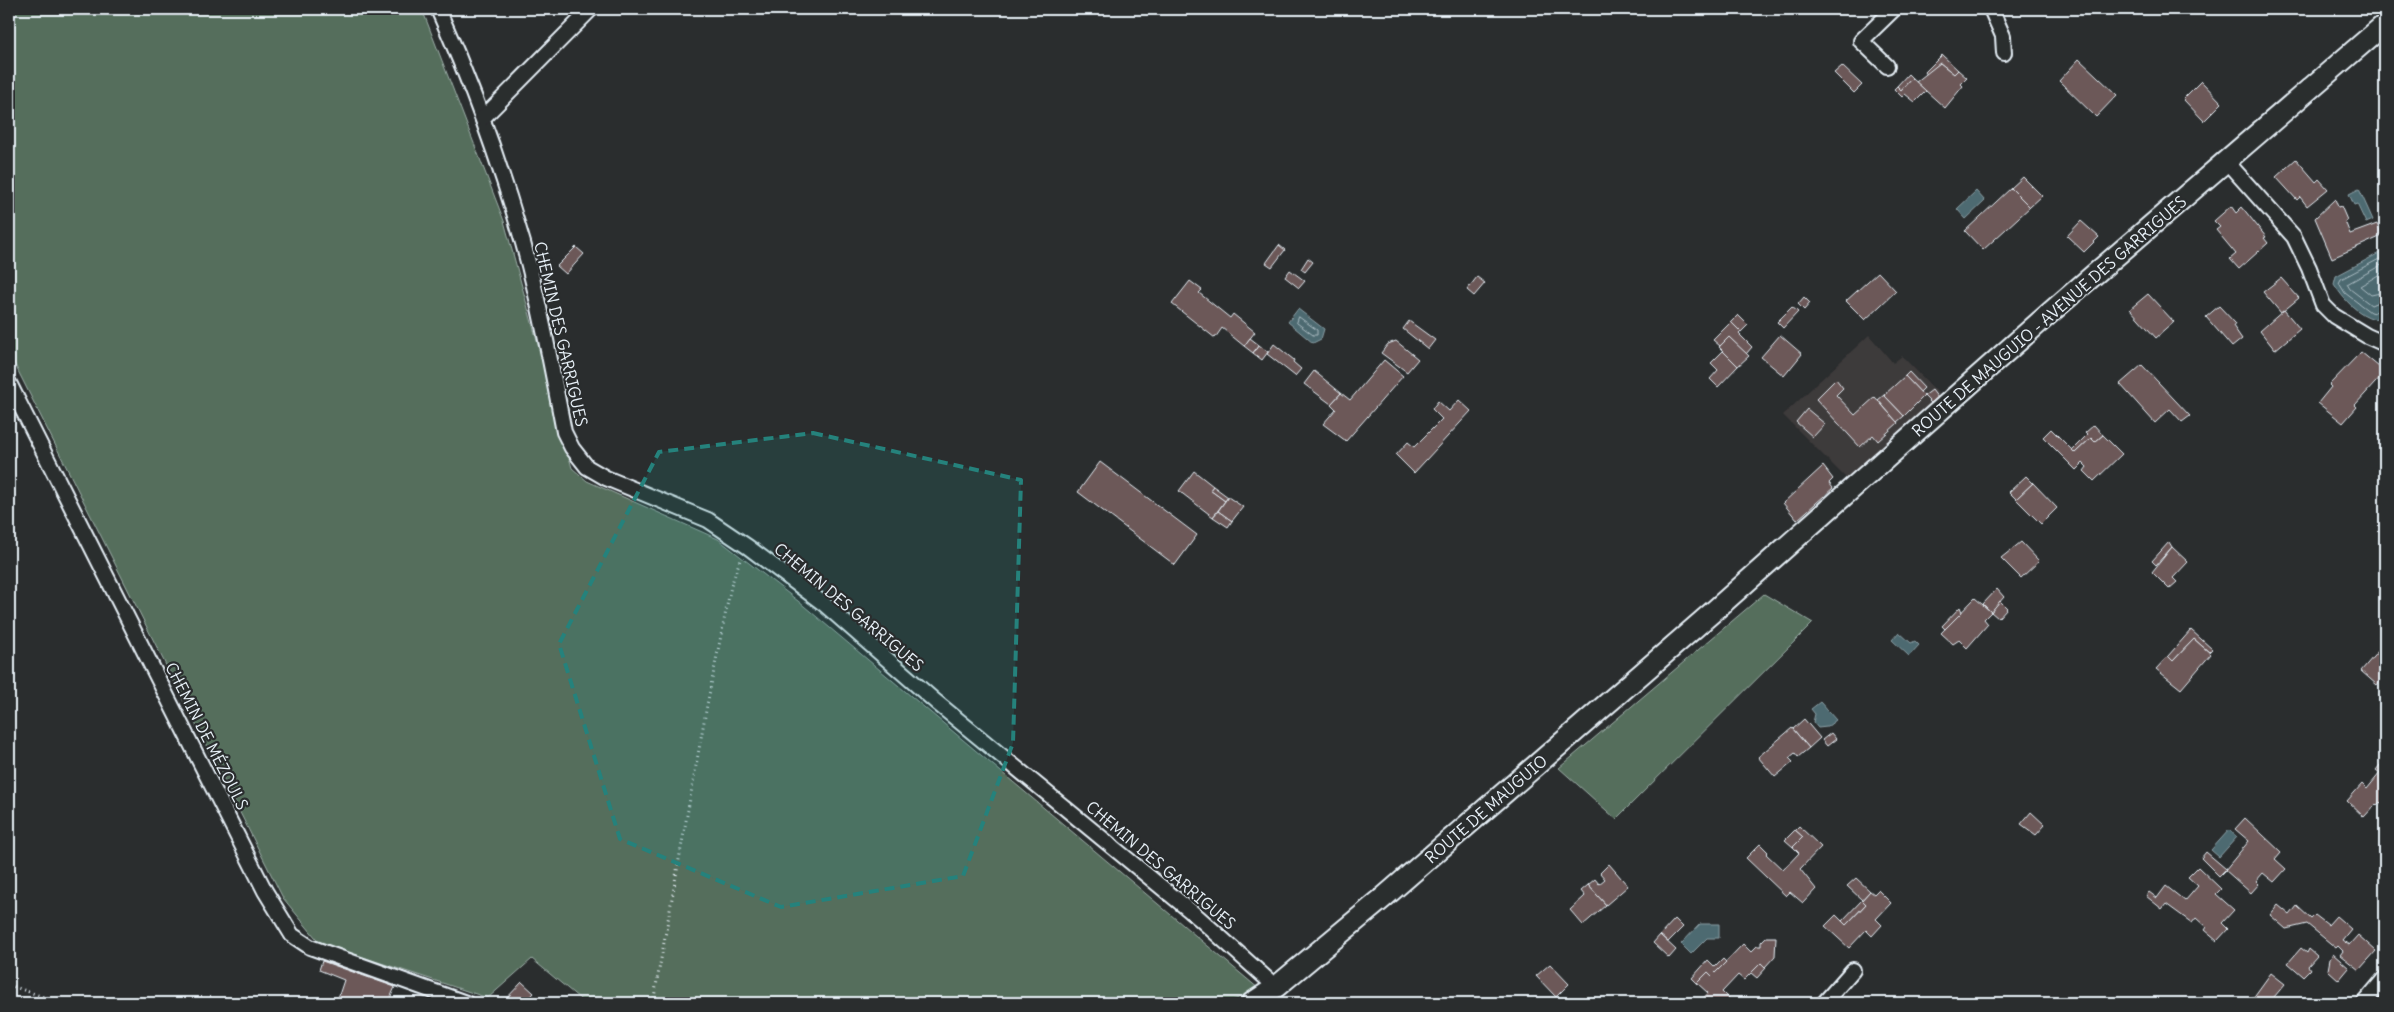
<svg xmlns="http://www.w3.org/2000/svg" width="2394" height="1012" viewBox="0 0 2394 1012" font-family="Delius,sans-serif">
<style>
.built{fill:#3e3a3b}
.green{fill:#556e5c;stroke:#9eb0aa}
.water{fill:#4d6a71;stroke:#8ba0a7}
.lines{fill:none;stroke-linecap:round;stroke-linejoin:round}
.shore{stroke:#aabbc2;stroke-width:1}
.building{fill:#6c5958;stroke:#e8f1f8}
.street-casing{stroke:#e8f1f8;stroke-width:18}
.secondary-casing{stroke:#e8f1f8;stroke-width:24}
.path{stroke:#e8f1f8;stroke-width:3;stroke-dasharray:1 4;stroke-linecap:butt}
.street{stroke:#2a2d2e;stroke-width:14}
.secondary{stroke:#2a2d2e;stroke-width:20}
.marked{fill:#25827c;fill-opacity:0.2;stroke:#25827c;stroke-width:4;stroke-dasharray:10 6;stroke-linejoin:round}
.labels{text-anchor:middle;stroke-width:4.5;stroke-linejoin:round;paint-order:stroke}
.street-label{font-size:16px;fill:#e8f1f8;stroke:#2a2d2e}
</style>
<rect width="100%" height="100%" fill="#2a2d2e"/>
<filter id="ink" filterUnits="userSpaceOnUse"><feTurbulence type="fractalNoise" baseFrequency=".02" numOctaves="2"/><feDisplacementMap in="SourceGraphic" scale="10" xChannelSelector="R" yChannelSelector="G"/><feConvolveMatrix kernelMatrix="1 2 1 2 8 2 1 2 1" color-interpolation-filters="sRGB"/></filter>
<g filter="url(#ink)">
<path class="built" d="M1869,335L1893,363L1902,356L1942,397L1850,482L1783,415Z"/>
<g class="green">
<path d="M9,9H422L504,221L572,468L587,481L718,539L798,601L1259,989L1227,1003H585L532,959L488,998L320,943L283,898L9,353Z"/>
<path d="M1764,594L1813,623L1616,819L1559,768Z"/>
</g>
<g class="water">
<path d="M2359,189L2373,220L2366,223L2357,204L2354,205L2349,194Z"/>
<path d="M1976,191L1985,201L1966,219L1957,209Z"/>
<path d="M2385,250V308L2375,319C2358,315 2343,299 2334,284L2336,276Z"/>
<path d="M1298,309L1324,329L1321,339L1313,343L1288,322Z"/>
<path d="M1899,632L1911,643L1915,641L1919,645L1909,656L1892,640Z"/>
<path d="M1820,702L1836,720L1827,727L1818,728L1813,722L1815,714L1811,709Z"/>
<path d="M2229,830L2237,837L2219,857L2211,850Z"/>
<path d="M1700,924H1719V938H1707L1691,954L1681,944Z"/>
</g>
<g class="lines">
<g class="shore">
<path d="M2385,256L2341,279L2339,283L2345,293L2370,312L2374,313L2381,307L2385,306"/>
<path d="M2385,263L2347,284L2350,289L2371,305L2385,299"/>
<path d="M2385,271L2360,286L2371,295L2385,292"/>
<path d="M1299,317L1317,330V335H1313L1297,323Z"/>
</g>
</g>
<g class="building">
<path d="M1942,55L1958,70L1954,74L1940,63L1927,75L1925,72Z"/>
<path d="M2079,59L2117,95L2096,117L2059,81Z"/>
<path d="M1940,63L1954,74L1958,70L1967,78L1961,84L1963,86L1945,108L1916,82Z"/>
<path d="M1842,66L1862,85L1854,93L1834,73Z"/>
<path d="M1908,74L1912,78L1901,90L1897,86Z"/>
<path d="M1912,78L1926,91L1915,102L1905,94L1902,97L1894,89L1897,86L1901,90Z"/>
<path d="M2201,81L2222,103L2204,121L2183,99Z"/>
<path d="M2296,159L2316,182L2319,179L2328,189L2307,206L2300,197L2297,200L2276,177Z"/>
<path d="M2023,177L2042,196L2030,207L2011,188Z"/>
<path d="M2011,188L2030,207L1983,250L1965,231Z"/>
<path d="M2335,199L2338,207L2341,206L2347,220L2345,221L2350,234L2377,224L2382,236L2332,258L2315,218Z"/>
<path d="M2231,206L2236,213L2242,207L2266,237L2264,238L2268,243L2239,269L2230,259L2236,254L2216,230L2220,227L2214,221Z"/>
<path d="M2081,221L2099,237L2084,252L2067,236Z"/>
<path d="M1279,245L1285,250L1272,267L1266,263Z"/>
<path d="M576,247L584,254L566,274L557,266Z"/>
<path d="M1308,258L1313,262L1305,272L1301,269Z"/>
<path d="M1290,270L1305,281L1299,288L1285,277Z"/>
<path d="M1878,272L1896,291L1865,320L1846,301Z"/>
<path d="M1477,277L1485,283L1474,296L1467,290Z"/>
<path d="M2281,278L2299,298L2281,313L2263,292Z"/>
<path d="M1190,281L1202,290L1199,293L1230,318L1233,314L1255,332L1244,346L1222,328L1215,338L1172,304Z"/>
<path d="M2148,294L2174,322L2156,338L2130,309Z"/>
<path d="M1804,297L1810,303L1804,310L1798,304Z"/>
<path d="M2219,306L2235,323L2233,326L2242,339L2232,347L2206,317Z"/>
<path d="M1792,307L1798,312L1783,328L1777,322Z"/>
<path d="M2284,310L2300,329L2275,350L2260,331Z"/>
<path d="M1738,315L1748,325L1741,332L1731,322Z"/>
<path d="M1409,321L1435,340L1428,349L1403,329Z"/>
<path d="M1731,322L1741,332L1739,334L1752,347L1746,354L1729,337L1720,346L1713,340Z"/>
<path d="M1780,335L1802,354L1784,376L1761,357Z"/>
<path d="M1729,337L1749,356L1738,366L1719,347Z"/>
<path d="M1250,338L1259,345L1253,353L1244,346Z"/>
<path d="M1396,341L1418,359L1407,372L1381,353L1388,344Z"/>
<path d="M1274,344L1294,360L1293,362L1301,369L1295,376L1267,354Z"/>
<path d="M1259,345L1268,352L1262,360L1253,353Z"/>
<path d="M1723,351L1738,366L1718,387L1710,379L1718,370L1711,363Z"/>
<path d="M2361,352L2385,372L2355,405L2357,407L2343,423L2318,403L2331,387L2329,385Z"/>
<path d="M1384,360L1403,376L1346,441L1323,424L1336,409L1331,404L1341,393L1350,400Z"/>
<path d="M2142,365L2190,416L2182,422L2170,409L2155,423L2120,384Z"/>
<path d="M1314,371L1341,393L1331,404L1304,384Z"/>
<path d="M1909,372L1924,388L1920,392L1905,376Z"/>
<path d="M1905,376L1924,396L1904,416L1884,395Z"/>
<path d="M1836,379L1843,388L1836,395L1855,415L1875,397L1898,423L1878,441L1873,435L1860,447L1816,399Z"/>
<path d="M1932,390L1938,398L1931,403L1924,396Z"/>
<path d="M1884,395L1904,416L1897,422L1878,400Z"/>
<path d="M1459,400L1471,411L1414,473L1396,455L1408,442L1414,447L1442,419L1432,409L1438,401L1449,411Z"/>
<path d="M1807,409L1825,424L1813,437L1796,422Z"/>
<path d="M2094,425L2103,435L2095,442L2091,438L2075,453L2072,450L2087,435L2085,433Z"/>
<path d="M2051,429L2075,453L2091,438L2095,442L2103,435L2122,454L2094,481L2084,471L2087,467L2083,463L2076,470L2043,437Z"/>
<path d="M1100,462L1197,535L1175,565L1078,492Z"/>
<path d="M1823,466L1833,479L1829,483L1833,488L1797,520L1783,503Z"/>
<path d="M1194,471L1213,486L1210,490L1225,501L1213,517L1179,491Z"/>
<path d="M2026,476L2033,483L2016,499L2009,492Z"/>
<path d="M2033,483L2057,508L2041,524L2016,499Z"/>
<path d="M1213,486L1228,497L1225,501L1210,490Z"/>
<path d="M1228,497L1243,507L1232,521L1218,511Z"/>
<path d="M1218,511L1232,521L1228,527L1213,517Z"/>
<path d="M2021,542L2039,561L2021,578L2001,558Z"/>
<path d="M2169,542L2172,547L2156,565L2152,561Z"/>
<path d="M2172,547L2188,562L2173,578L2177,582L2169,589L2152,572Z"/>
<path d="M1997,589L2004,597L1991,612L1983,604Z"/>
<path d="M1975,598L1991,612L1984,619L1988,624L1967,648L1959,640L1953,644L1941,633Z"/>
<path d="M2000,601L2007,608L1998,618L1991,612Z"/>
<path d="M1960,607L1962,612L1945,629L1942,626Z"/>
<path d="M2191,630L2212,649L2209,652L2194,639L2173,661L2168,656Z"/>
<path d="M2194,639L2211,654L2181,689L2156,669L2168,656L2173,661Z"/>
<path d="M2385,643V676L2377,685L2361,671Z"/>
<path d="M1804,719L1820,738L1809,748L1793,729Z"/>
<path d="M1792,728L1809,748L1798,757L1795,753L1789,758L1793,762L1775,777L1758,757Z"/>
<path d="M1831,733L1836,739L1827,746L1822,740Z"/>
<path d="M2385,759V801L2382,804L2380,802L2377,805L2376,804L2364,817L2347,801L2362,784L2367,789L2380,773L2376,770Z"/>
<path d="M2031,812L2045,825L2036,835L2021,824Z"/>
<path d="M2245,818L2281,852L2275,859L2286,869L2274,882L2263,873L2256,881L2259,884L2251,893L2225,870L2249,841L2235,829Z"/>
<path d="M1799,826L1821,847L1800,869L1816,889L1803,903L1790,892L1786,896L1746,858L1760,844L1768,852L1766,854L1783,870L1799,853L1793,847L1803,837L1795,830Z"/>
<path d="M1795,830L1803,837L1793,847L1785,840Z"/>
<path d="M2206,852L2226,869L2219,876L2201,858Z"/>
<path d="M1609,864L1628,886L1606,905L1588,885L1595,879L1599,884L1605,879L1600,873Z"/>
<path d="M2198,867L2221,889L2216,894L2234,910L2222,923L2228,929L2217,941L2204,930L2206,927L2196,918L2192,923L2166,904L2162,909L2146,896L2149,892L2157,898L2166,886L2185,901L2198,886L2188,877Z"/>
<path d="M1856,878L1870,891L1862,900L1847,886Z"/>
<path d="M1588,885L1606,905L1583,925L1570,910L1585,896L1581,891Z"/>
<path d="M1878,890L1891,903L1876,919L1882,925L1872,936L1866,930L1849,948L1825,926L1836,915L1846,925L1866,904L1862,900L1870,891L1874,894Z"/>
<path d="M1862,900L1866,904L1846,925L1842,921Z"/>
<path d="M2278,905L2290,915L2297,906L2311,919L2315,915L2328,925L2336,916L2351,929L2342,940L2349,945L2358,935L2376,951L2359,970L2340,955L2343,951L2338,946L2336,948L2307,924L2286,929L2270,915Z"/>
<path d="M1675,919L1683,927L1668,942L1660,935Z"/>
<path d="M1660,935L1676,950L1669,958L1653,943Z"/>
<path d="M1766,937H1776L1775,956L1765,967L1761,963L1744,980L1738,975L1722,992L1730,1000L1726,1003H1699L1708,993L1697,983L1708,972L1712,976L1743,944L1751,952L1757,946H1761V942Z"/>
<path d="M2301,948L2307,953L2309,949L2317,956L2308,966L2310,969L2303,976L2288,963Z"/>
<path d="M2333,954L2349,968L2339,980L2328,970L2330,959Z"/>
<path d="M1723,959L1726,962L1712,976L1708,972L1697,983L1692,978L1708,960L1715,967Z"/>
<path d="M322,961L395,987L388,1003H354L338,998L344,980L319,970Z"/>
<path d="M1761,963L1766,968L1757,978L1751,973Z"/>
<path d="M1550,964L1569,984L1556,997L1536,976Z"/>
<path d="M2271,973L2285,984L2269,1003H2252L2250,1002Z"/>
<path d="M522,982L534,993L525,1003H507L504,1001Z"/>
</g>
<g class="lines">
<g class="street-casing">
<g id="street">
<path d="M438,9C472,85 500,163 523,243C540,305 552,369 564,432L572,448L587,467L606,478L708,520L748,547L824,604L936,702L1199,918L1276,987"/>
<path d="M1991,9L2003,36L2004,53"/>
<path d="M1887,66L1861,41L1894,9"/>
<path d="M483,118L591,9"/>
<path d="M2227,162L2294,237L2309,268L2323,305L2334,316L2367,336L2385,344"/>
<path d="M9,383L265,891L292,935L310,947L466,1003"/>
<path d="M1824,1003L1853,970"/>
<path d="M2364,1003L2385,978"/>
</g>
</g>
<g class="secondary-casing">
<path id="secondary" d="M1252,1003L1276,987L1383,898L1715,610L2052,311L2385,24"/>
</g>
<g class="path">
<path d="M9,985L61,1003"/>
<path d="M653,1003L707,705L731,586L740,560"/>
</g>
<use href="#street" class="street"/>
<use href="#secondary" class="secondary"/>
</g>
</g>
<path class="marked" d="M813,433L1021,480L1013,743L963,876L781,907L620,839L559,644L659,452Z"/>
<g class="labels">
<g class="street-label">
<text transform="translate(2049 316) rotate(-41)" y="6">ROUTE DE MAUGUIO - AVENUE DES GARRIGUES</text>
<text transform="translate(561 334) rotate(77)" y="6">CHEMIN DES GARRIGUES</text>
<text transform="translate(849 607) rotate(40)" y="6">CHEMIN DES GARRIGUES</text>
<text transform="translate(207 736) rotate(63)" y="6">CHEMIN DE MÉZOULS</text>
<text transform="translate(1486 809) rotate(-41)" y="6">ROUTE DE MAUGUIO</text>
<text transform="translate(1161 865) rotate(40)" y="6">CHEMIN DES GARRIGUES</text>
</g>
</g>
<rect width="2394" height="1012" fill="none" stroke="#2a2d2e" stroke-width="30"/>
<rect x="15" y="15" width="2364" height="982" fill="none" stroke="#e8f1f8" stroke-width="2" filter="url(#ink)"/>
</svg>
